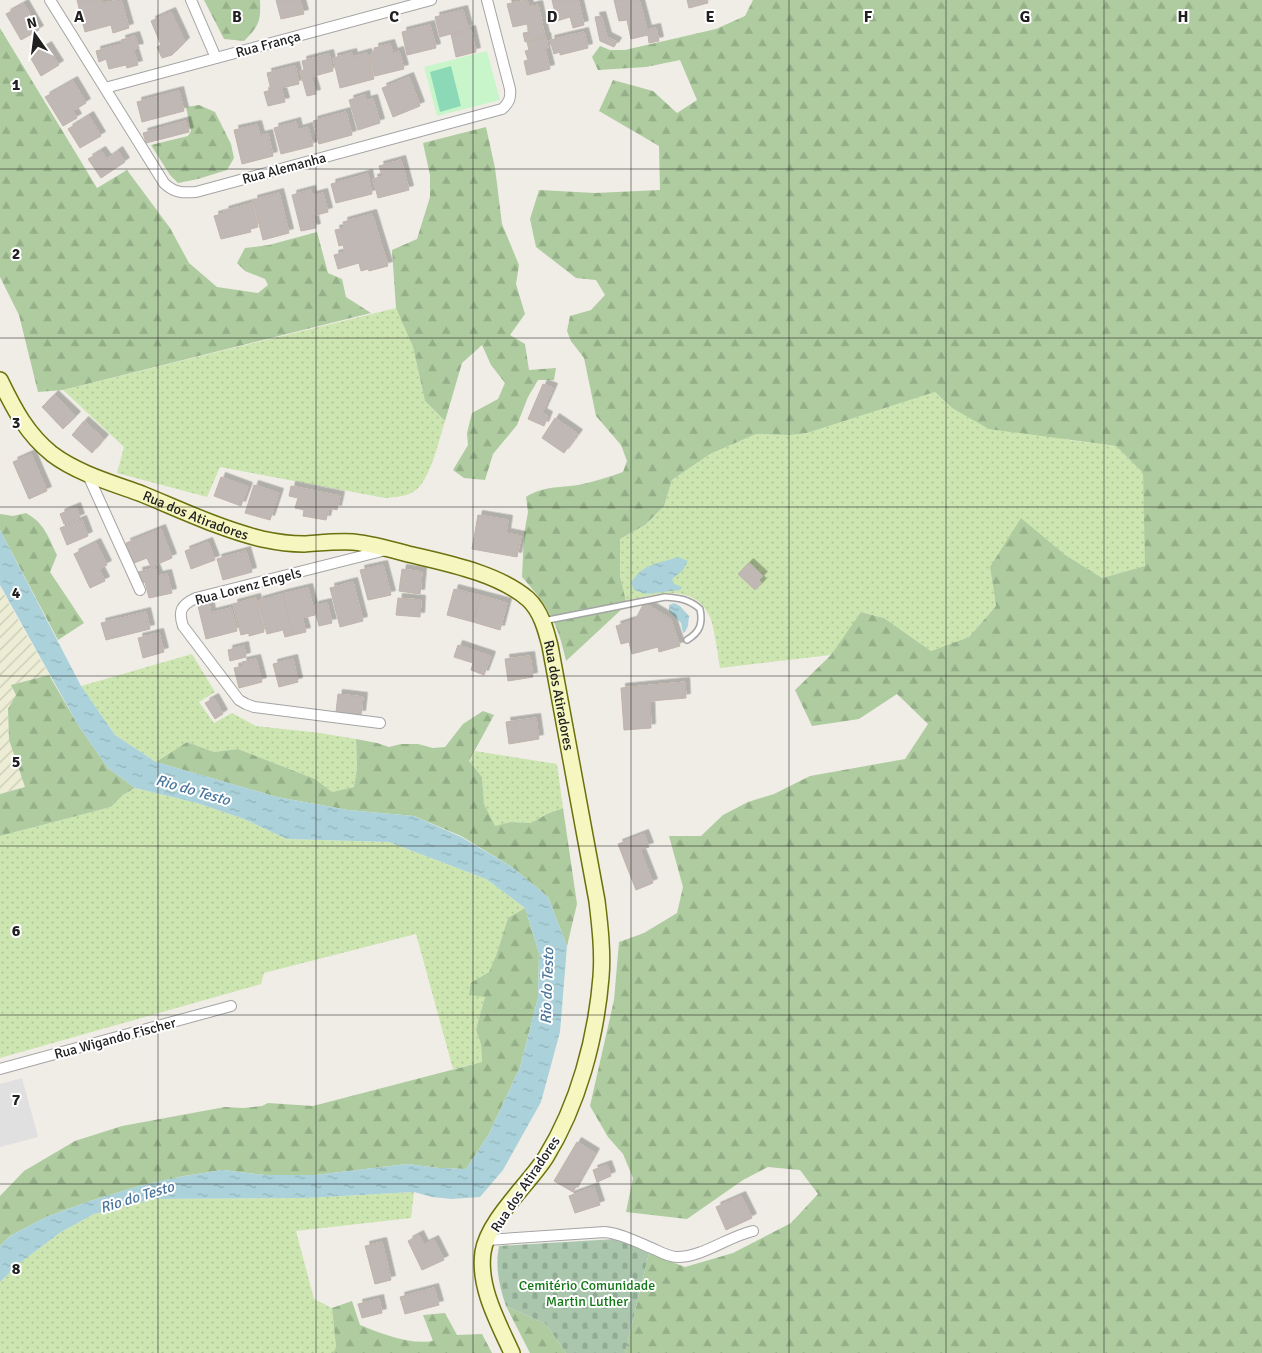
<svg xmlns="http://www.w3.org/2000/svg" width="1262" height="1353" viewBox="0 0 1262 1353" font-family="Signika,sans-serif">
<style>
.farmland{fill:url(#farmland-furrows)}
.grass{fill:url(#grass-dots)}
.forest{fill:url(#forest-firs)}
.cemetery{fill:url(#cemetery-stones)}
.park{fill:#c8f6ca}
.pitch{fill:#8bd9b7}
.parking{fill:#e0e0e0}
.water{fill:url(#water-ripples)}
.building{fill:#c0b8b4;stroke:#c1b3aa;filter:url(#shadow)}
.lines{fill:none;stroke-linecap:round;stroke-linejoin:round}
.lane-casing{stroke:#a4a4a4;stroke-width:8}
.street-casing{stroke:#a4a4a4;stroke-width:12}
.secondary-casing{stroke:#6b710d;stroke-width:18}
.lane{stroke:#fff;stroke-width:5}
.street{stroke:#fff;stroke-width:10}
.secondary{stroke:#f5f6c0;stroke-width:15}
.grid{fill:none;stroke:#202020;stroke-width:1;stroke-opacity:0.55}
.labels{text-anchor:middle;stroke-width:4;stroke-linejoin:round;paint-order:stroke}
.street-label{font-size:14px;fill:#202020;stroke:#fff}
.park-label{font-size:14px;fill:#147817;stroke:#fff}
.water-label{font-size:15px;font-style:italic;fill:#4c779b;stroke:#fff}
.grid-label{font-size:16px;text-anchor:middle;font-weight:bold;fill:#202020;stroke:#fff;stroke-width:4;stroke-linejoin:round;paint-order:stroke}
</style>
<defs>
<pattern id="farmland-furrows" width="10" height="10" patternUnits="userSpaceOnUse" patternTransform="scale(1.25)"><rect width="10" height="10" fill="#ecedd4"/><path d="M-1 1l2-2M0 10L10 0M9 11l2-2" fill="none" stroke="#cacbb6"/></pattern>
<pattern id="grass-dots" width="8" height="8" patternUnits="userSpaceOnUse" patternTransform="scale(1.25)"><rect width="8" height="8" fill="#cde6b1"/><path d="M2 2h.1M6 6h.1" fill="none" stroke="#b0c598" stroke-width="1.8" stroke-linecap="round"/></pattern>
<pattern id="forest-firs" width="22" height="20" patternUnits="userSpaceOnUse" patternTransform="scale(1.25)"><rect width="22" height="20" fill="#aecc9f"/><path d="M5 1l3.5 6h-7zM16 11l3.5 6h-7z" fill="#95af89"/></pattern>
<pattern id="cemetery-stones" width="16" height="16" patternUnits="userSpaceOnUse" patternTransform="scale(1.25)"><rect width="16" height="16" fill="#aac7ad"/><path d="M2 7V4a2 2 0 0 1 4 0v3zM10 15v-3a2 2 0 0 1 4 0v3z" fill="#92ab95"/></pattern>
<pattern id="water-ripples" width="26" height="14" patternUnits="userSpaceOnUse" patternTransform="scale(1.25)"><rect width="26" height="14" fill="#abd2da"/><path d="M2 4q2-2 4 0t4 0M15 11q2-2 4 0t4 0" fill="none" stroke="#93b4bb"/></pattern>
<filter id="shadow"><feDropShadow dx="4.5" dy="-4.5" stdDeviation="0" flood-color="#0004"/></filter>
</defs>
<rect width="100%" height="100%" fill="#f0ede7"/>
<path class="farmland" d="M0,587L49,675L11,685L16,695L8,710L9,740L25,787L0,794Z"/>
<g class="grass">
<path d="M396,308L413,347L425,401L445,421C439,440 430,483 413,492C404,497 395,497 385,498L220,467L207,497L117,473L124,447L63,390Z"/>
<path d="M935,392L952,408L1068,440L1116,446L1143,473L1146,566L1102,578L1064,554L990,567L996,606L969,637L931,651L884,618L862,612L831,655L720,668C718,656 714,624 709,615C692,582 654,595 626,601L620,576V539L645,525L664,506L672,480L710,454L756,434L790,435L807,433Z"/>
<path d="M192,654L215,692L199,702L214,723L232,713L256,726L320,733L356,739L357,768L354,787L332,792L315,779L238,749L214,752L187,742L156,762L115,735L81,686Z"/>
<path d="M475,751L557,764L563,808L547,814L531,823L511,822L495,827L484,804L482,777L469,762Z"/>
<path d="M135,788L197,803L244,819L287,839L389,842L486,879L525,908L508,918L497,953L489,972L485,997L476,1029L481,1045L482,1062L453,1069L416,934L264,973L261,984L0,1058V836L111,807L123,795Z"/>
<path d="M414,1192L411,1218L296,1231L314,1299L332,1308L336,1347L333,1353H0V1282L21,1262L61,1232L94,1214L154,1199L306,1198Z"/>
</g>
<g class="forest">
<path d="M204,0H260C261,21 259,26 244,41L224,39Z"/>
<path d="M753,0H1262V1353H625L649,1253L685,1267L733,1253L791,1223L818,1194L800,1170L768,1167L743,1180L687,1219L626,1212L633,1178L623,1154L608,1137L590,1106L614,1000L619,942L644,933L677,913L683,887L669,836H701L723,815L748,802L774,794L810,776L905,759L928,724L897,694L859,719L812,726L795,690L831,655L861,612L884,618L931,651L969,637L996,606L990,567L1021,518L1064,554L1102,578L1145,566L1143,473L1116,446L989,429L952,408L935,392L807,433L790,435L756,434L710,454L672,480L664,506L645,525L620,539V576L626,601L623,608L566,661C558,623 548,606 522,577L524,534L528,512L526,497C543,486 558,488 578,485C593,482 609,477 623,472L627,461L621,445L596,416L584,358L571,341L567,331L570,316L591,310L605,295L596,280L576,278L536,247L530,219L539,190L595,193L660,190L659,146L599,111L613,80L653,91L677,113L697,100L680,60L646,67L598,70L592,57L600,46L610,50H625L716,29L745,16Z"/>
<path d="M0,28L97,188L127,170L170,228L189,263L217,287L258,293L268,285L265,279L245,271L237,263L245,248L269,245L317,232L328,273L342,279L346,297L371,313L63,390L38,392L19,315L0,277Z"/>
<path d="M199,105L215,112L231,144L234,158L227,170L198,179L178,183L170,175L151,145L188,136L191,131L186,107Z"/>
<path d="M486,127L495,168L502,224L519,265L516,284L525,314L510,335L525,344L529,370L556,368L554,380H538L528,397L517,425L493,454L485,480L464,478L453,470L468,445L467,433L472,413L498,399L505,383L491,365L482,345L462,363L445,421L425,401L413,347L396,308L392,250L417,239L430,197V175L423,143Z"/>
<path d="M26,513C44,523 48,536 57,555L50,572L84,623L58,640L0,530V514L13,516Z"/>
<path d="M49,675L78,725L108,768L135,788L123,795L111,807L0,836V794L25,787L9,740L8,709L16,695L11,685Z"/>
<path d="M483,711L494,715L469,761L482,777L484,804L495,826L511,822L531,823L547,814L563,808L577,904L567,946L548,897L512,867L461,836L414,816L348,810L277,797L156,762L187,742L214,752L238,749L315,779L332,792L354,787L357,768L356,739L377,743L389,747L401,744H418L433,748L445,747L463,724Z"/>
<path d="M525,908L539,953L538,998L520,1067L489,1134L466,1169L439,1168L407,1164L315,1175H265L223,1170L184,1176L139,1186L90,1201L46,1217L10,1236L0,1246V1196L24,1171L75,1141L122,1126L225,1107L243,1108L262,1106L268,1103L313,1106L482,1062L481,1045L476,1029L485,997L469,995L471,983L489,972L497,953L508,918Z"/>
<path d="M352,1301L360,1325C383,1334 409,1345 433,1341L423,1315L445,1313L457,1335L482,1334L492,1353H333L336,1347L332,1308Z"/>
<path d="M506,1306L546,1324L566,1353H530Z"/>
</g>
<path class="cemetery" d="M615,1239L649,1253L625,1353H566L546,1324L506,1306C499,1285 495,1268 499,1246Z"/>
<path class="park" d="M487,51L500,100L437,116L424,67Z"/>
<path class="pitch" d="M451,66L461,106L440,112L430,72Z"/>
<path class="parking" d="M22,1078L38,1137L0,1147V1084Z"/>
<g class="water">
<path d="M0,530L81,686L115,735L156,762L277,797L348,810L414,816L461,837L512,867L548,897L567,946L560,1032L541,1102L503,1170L480,1197L452,1199L432,1197L414,1192L306,1198L154,1199L94,1214L61,1232L21,1262L0,1282V1246L10,1236L46,1217L90,1201L139,1186L184,1176L223,1170L265,1175H315L407,1164L439,1168L466,1169L489,1134L520,1067L538,998L539,953L525,908L486,879L389,842L287,839L244,819L197,803L135,788L108,768L78,725L0,585Z"/>
<path d="M678,557L688,561L683,570L672,579L674,584L682,587L680,590L646,594L634,590L631,583C643,563 658,564 678,557Z"/>
<path d="M674,603L680,606L689,616L688,626L685,632L683,633L681,623L669,611V605Z"/>
</g>
<g class="building">
<path d="M77,0H102L103,3L121,0L129,28L113,33L111,25L85,32Z"/>
<path d="M276,0H300L304,14L281,19Z"/>
<path d="M527,0L529,7L538,5L545,37L525,42L523,33L529,32L527,24L513,27L507,4Z"/>
<path d="M552,0H578L584,25L573,28L570,17L557,21Z"/>
<path d="M614,0H639L647,30L656,28L659,41L649,43L648,35L631,39L627,20L619,21Z"/>
<path d="M687,0H707L708,3L689,8Z"/>
<path d="M24,4L39,30L21,40L6,14Z"/>
<path d="M463,10L468,29L440,37L435,17Z"/>
<path d="M171,12L185,42L172,55L162,58L157,47L161,45L151,21Z"/>
<path d="M601,16L607,37L617,42L614,47L600,41L595,17Z"/>
<path d="M430,25L436,48L407,55L402,32Z"/>
<path d="M471,30L476,52L456,57L451,34Z"/>
<path d="M584,32L588,48L560,55V52L554,54L550,40Z"/>
<path d="M135,36L139,48L133,49L138,65L127,68L126,65L109,69L106,59L99,62L96,51L122,44L121,40Z"/>
<path d="M546,37L548,48L545,49L550,69L527,75L524,61L528,60L525,51L529,50L527,42Z"/>
<path d="M390,44L393,53L399,51L404,69L375,76L369,55L375,53L374,48Z"/>
<path d="M47,46L59,65L41,76L30,57Z"/>
<path d="M352,53L353,57L367,53L374,79L340,88L333,58Z"/>
<path d="M329,54L333,71L311,77L316,94L307,96L300,71L304,70L302,61Z"/>
<path d="M295,66L299,84L281,88L285,102L268,106L264,92L271,90L267,73Z"/>
<path d="M409,77L420,106L393,117L382,88Z"/>
<path d="M73,81L86,103L73,111L77,118L63,126L45,97Z"/>
<path d="M179,91L184,111L142,122L137,102Z"/>
<path d="M365,95L366,101L373,99L380,123L358,130L349,100Z"/>
<path d="M346,112L352,135L319,144L313,121Z"/>
<path d="M89,116L101,136L80,148L68,129Z"/>
<path d="M186,121L189,132L146,143L143,133Z"/>
<path d="M296,122L298,130L308,127L313,146L281,154L274,128Z"/>
<path d="M257,125L260,136L268,134L273,156L242,164L234,130Z"/>
<path d="M101,151L107,159L118,151L125,162L101,178L88,159Z"/>
<path d="M401,160L409,190L378,198L373,179L382,176L379,166Z"/>
<path d="M368,174L372,194L336,203L331,184Z"/>
<path d="M311,190L312,196L323,193L328,212L313,216L316,228L301,231L292,195Z"/>
<path d="M279,193L289,233L263,240L253,200Z"/>
<path d="M252,203L258,227L250,229L251,232L221,239L214,216L225,213L224,211Z"/>
<path d="M372,214L388,266L369,271L368,269L361,271L359,263L338,269L334,255L345,252L343,245L339,246L335,230L344,228L343,222Z"/>
<path d="M543,384L553,388L542,413L548,416L544,426L528,419Z"/>
<path d="M54,395L76,416L63,429L42,407Z"/>
<path d="M555,418L578,434L564,453L542,438Z"/>
<path d="M84,421L104,439L92,453L72,435Z"/>
<path d="M31,454L47,491L29,499L13,462Z"/>
<path d="M221,477L248,487L241,506L214,496Z"/>
<path d="M254,485L279,493L270,520L245,513Z"/>
<path d="M291,486L340,496L337,510L329,508L326,520L303,516L304,510L295,508L298,498L289,496Z"/>
<path d="M76,507L80,518L64,524L60,514Z"/>
<path d="M478,515L508,520L506,533L521,536L517,557L472,549Z"/>
<path d="M82,520L88,536L67,545L60,528Z"/>
<path d="M161,529L172,558L151,567L147,558L134,563L126,543Z"/>
<path d="M208,542L215,560L191,569L185,551Z"/>
<path d="M96,543L107,565L99,569L105,581L90,588L74,554Z"/>
<path d="M246,551L252,572L223,580L217,559Z"/>
<path d="M749,563L763,576L759,580L762,583L755,590L738,574Z"/>
<path d="M383,565L391,595L368,600L360,570Z"/>
<path d="M155,568L158,576L167,574L172,593L149,598L145,582L141,583L138,572Z"/>
<path d="M402,569L422,572L420,594L399,591Z"/>
<path d="M353,582L363,621L340,627L330,588Z"/>
<path d="M308,588L315,615L302,618L306,632L293,635L283,594Z"/>
<path d="M454,589L481,596L473,622L447,615Z"/>
<path d="M283,594L293,635L285,637L283,630L267,634L258,601Z"/>
<path d="M481,596L507,603L500,630L473,622Z"/>
<path d="M256,598L264,632L249,636V633L241,635L233,604Z"/>
<path d="M398,598L421,600L420,617L396,615Z"/>
<path d="M209,603L211,613L231,608L237,631L206,639L198,606Z"/>
<path d="M327,603L332,623L319,626L314,606Z"/>
<path d="M644,603L671,619L680,646L659,652L658,647L632,654L629,642L621,644L616,626L635,620Z"/>
<path d="M146,612L150,629L106,640L101,623Z"/>
<path d="M159,633L164,652L143,658L138,638Z"/>
<path d="M458,645L491,656L484,675L471,670L473,663L454,657Z"/>
<path d="M244,646L246,657L230,661L228,650Z"/>
<path d="M530,656L533,677L508,681L505,659Z"/>
<path d="M256,659L262,682L239,688L234,668L243,666L242,662Z"/>
<path d="M293,659L298,682L279,687L273,664Z"/>
<path d="M685,682L686,698L650,701L651,728L624,730L621,688Z"/>
<path d="M338,694L363,697L361,715L336,712Z"/>
<path d="M214,698L223,714L215,719L205,703Z"/>
<path d="M536,718L539,739L509,744L506,722Z"/>
<path d="M644,834L649,847L640,850L653,883L636,890L618,844Z"/>
<path d="M577,1142L595,1153L573,1192L554,1181Z"/>
<path d="M607,1165L611,1176L597,1182L593,1170Z"/>
<path d="M594,1187L600,1205L575,1213L569,1196Z"/>
<path d="M741,1196L752,1218L726,1230L716,1207Z"/>
<path d="M419,1235L424,1245L434,1240L444,1260L422,1270L408,1241Z"/>
<path d="M382,1242L391,1280L375,1284L365,1246Z"/>
<path d="M434,1288L439,1305L405,1314L400,1297Z"/>
<path d="M379,1299L382,1313L362,1318L358,1304Z"/>
</g>
<g class="lines">
<g class="lane-casing">
<path id="lane" d="M543,621L665,597C679,598 689,599 700,609C703,624 700,632 687,640"/>
</g>
<g class="street-casing">
<g id="street">
<path d="M50,0L164,183C174,193 183,193 196,192L502,109C509,103 511,98 510,89L487,0"/>
<path d="M191,0L216,58"/>
<path d="M105,88L431,0"/>
<path d="M87,473L140,590"/>
<path d="M380,723L254,707L246,704L239,700L183,626C178,611 181,605 196,598L386,550"/>
<path d="M0,1069L231,1006"/>
<path d="M487,1240L605,1232C623,1234 639,1243 656,1250C662,1253 670,1257 677,1257C703,1257 727,1237 753,1231"/>
</g>
</g>
<g class="secondary-casing">
<g id="secondary">
<path id="s1" d="M0,380C14,409 27,434 52,454C77,473 112,483 142,494C181,510 221,529 262,539C276,542 290,544 304,544C320,543 336,541 353,542C372,544 390,549 408,554C446,563 498,573 528,599C541,611 546,630 550,646L597,901C600,926 603,952 601,977C596,1039 578,1105 546,1157C528,1185 488,1220 483,1252C478,1287 498,1322 512,1353"/>
</g>
</g>
<use href="#lane" class="lane"/>
<use href="#street" class="street"/>
<use href="#secondary" class="secondary"/>
</g>
<path class="grid" d="M158,0V1353M316,0V1353M473,0V1353M631,0V1353M789,0V1353M946,0V1353M1104,0V1353M0,169H1262M0,338H1262M0,507H1262M0,676H1262M0,846H1262M0,1015H1262M0,1184H1262"/>
<g class="labels">
<g class="street-label">
<text transform="translate(268 44) rotate(-15)" y="5">Rua França</text>
<text transform="translate(284 168) rotate(-15)" y="5">Rua Alemanha</text>
<text dy="5" stroke="none"><textPath href="#s1" startOffset="248">Rua dos Atiradores</textPath></text>
<text transform="translate(248 586) rotate(-15)" y="5">Rua Lorenz Engels</text>
<text dy="5" stroke="none"><textPath href="#s1" startOffset="698">Rua dos Atiradores</textPath></text>
<text transform="translate(115 1038) rotate(-15)" y="5">Rua Wigando Fischer</text>
<text transform="translate(525 1184) rotate(-56)" y="5">Rua dos Atiradores</text>
</g>
<g class="park-label">
<text x="587" y="1290">Cemitério Comunidade<tspan x="587" dy="16">Martin Luther</tspan></text>
</g>
<g class="water-label">
<text transform="translate(193 790) rotate(16)" y="5">Rio do Testo</text>
<text transform="translate(547 986) rotate(-88)" y="5">Rio do Testo</text>
<text transform="translate(137 1197) rotate(-17)" y="5">Rio do Testo</text>
</g>
</g>
<g class="grid-label">
<text x="79" y="22">A</text>
<text x="237" y="22">B</text>
<text x="394" y="22">C</text>
<text x="552" y="22">D</text>
<text x="710" y="22">E</text>
<text x="868" y="22">F</text>
<text x="1025" y="22">G</text>
<text x="1183" y="22">H</text>
<text x="16" y="90">1</text>
<text x="16" y="259">2</text>
<text x="16" y="428">3</text>
<text x="16" y="598">4</text>
<text x="16" y="767">5</text>
<text x="16" y="936">6</text>
<text x="16" y="1105">7</text>
<text x="16" y="1274">8</text>
</g>
<g transform="translate(35 35) rotate(346)" stroke="#ffffff" stroke-width="4" paint-order="stroke">
<path d="M0-4L9 19L0 12L-9 19Z" fill="#202020"/>
<text y="-8" font-size="14" font-weight="bold" text-anchor="middle" fill="#202020">N</text>
</g>
</svg>
